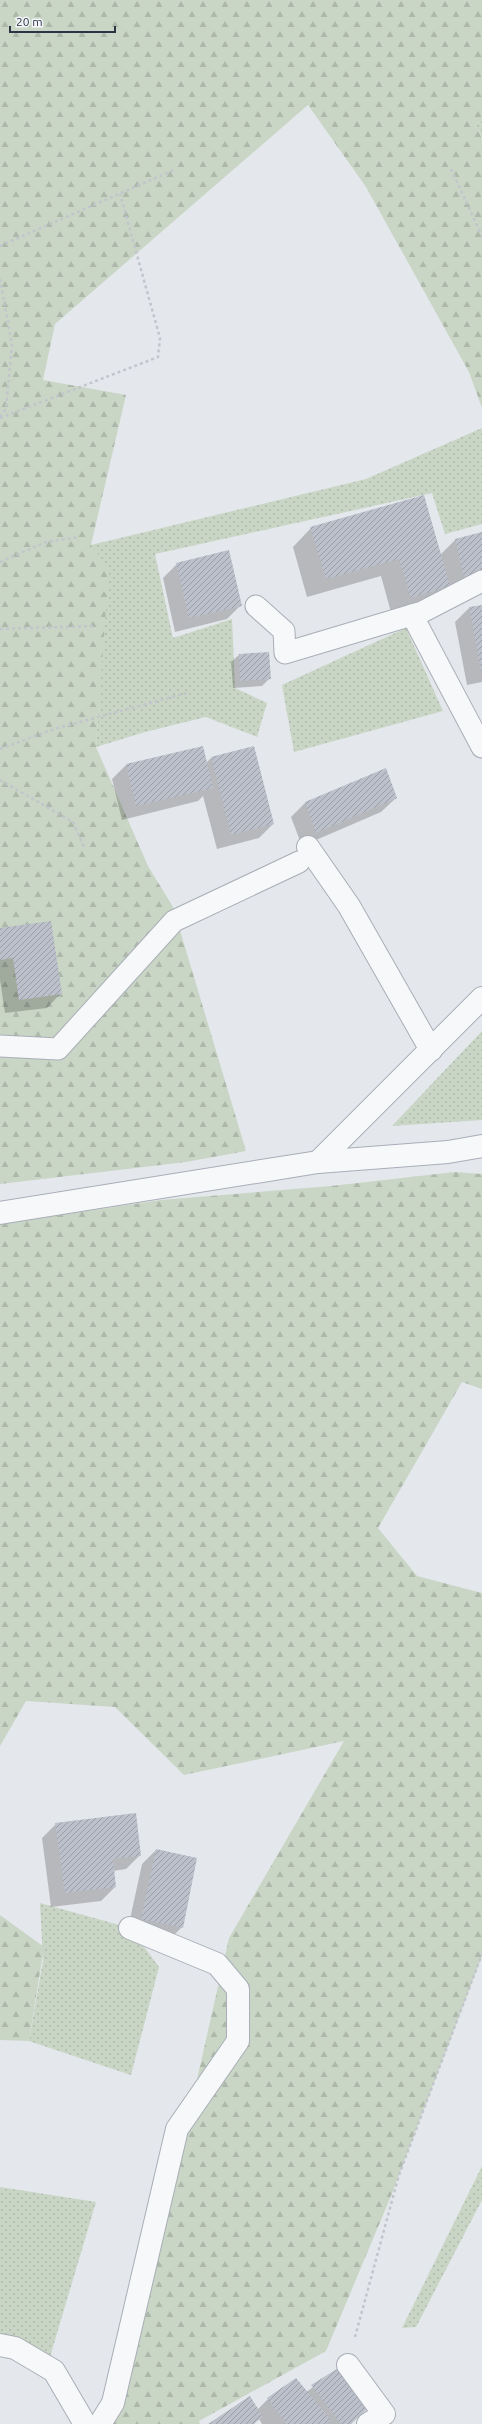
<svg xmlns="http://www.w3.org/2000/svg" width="482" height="2424" viewBox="0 0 482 2424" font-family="Ubuntu,sans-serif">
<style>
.green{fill:url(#green-dots)}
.forest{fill:url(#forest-firs)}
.shadow{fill:#0003}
.building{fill:url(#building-hatch)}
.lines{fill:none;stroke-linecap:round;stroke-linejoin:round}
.service-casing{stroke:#a9aeb7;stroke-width:23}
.minor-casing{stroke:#a9aeb7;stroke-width:24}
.tertiary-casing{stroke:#a9aeb7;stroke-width:24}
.path{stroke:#c2c5cb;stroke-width:2.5;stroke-dasharray:3 3;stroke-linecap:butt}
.service{stroke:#f7f8fa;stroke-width:21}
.minor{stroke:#f7f8fa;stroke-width:22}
.tertiary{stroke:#f7f8fa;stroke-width:22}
</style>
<defs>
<pattern id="green-dots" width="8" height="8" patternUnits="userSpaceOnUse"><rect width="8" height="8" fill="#c9d6c5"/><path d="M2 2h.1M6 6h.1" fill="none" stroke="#adb8ab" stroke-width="1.8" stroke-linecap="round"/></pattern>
<pattern id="forest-firs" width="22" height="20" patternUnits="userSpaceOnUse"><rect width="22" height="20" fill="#c9d6c5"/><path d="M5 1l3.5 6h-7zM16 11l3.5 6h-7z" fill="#adb8ab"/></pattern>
<pattern id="building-hatch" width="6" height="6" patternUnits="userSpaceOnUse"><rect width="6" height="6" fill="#bbc0ca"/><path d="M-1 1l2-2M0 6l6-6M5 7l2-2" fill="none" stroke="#989da6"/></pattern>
</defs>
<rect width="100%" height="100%" fill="#e4e7ec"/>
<g class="green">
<path d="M482,120V137L475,125Z"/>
<path d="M482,428V524L445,534L432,493L155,554L173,638L232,619L235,688L267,703L257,737L206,717L145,732L96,747L100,685L91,545L366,479Z"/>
<path d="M406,628L443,711L294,752L282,685Z"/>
<path d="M482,1031V1120L392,1126Z"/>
<path d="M40,1903L130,1928L159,1967L131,2075L29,2041L43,1961Z"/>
<path d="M482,2166V2200L416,2327L402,2328Z"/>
<path d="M0,2187L96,2202L47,2367L0,2343Z"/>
</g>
<g class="forest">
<path d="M0,0H482V120L475,125L482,138V408L469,372L366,187L308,105L55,324L43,380L126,395L91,545L109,568L96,747L148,866L173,907L246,1151L186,1162L0,1184Z"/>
<path d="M455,1172L482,1174V1389L462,1382L378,1528L417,1576L482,1593V1956L391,2196L326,2351L199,2421L200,2424H107L133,2362L229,1938L344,1741L184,1775L115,1707L26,1701L0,1746V1224L161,1200L331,1186Z"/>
<path d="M0,1915L44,1947L29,2041L0,2040Z"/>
</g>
<g class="shadow">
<path d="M311,528L440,555L455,540L482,534V583L392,616L381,576L307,597L293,547Z"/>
<path d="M177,564L241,605L227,619L175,632L163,578Z"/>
<path d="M482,606V682L467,685L455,622L469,608Z"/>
<path d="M268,653L270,678L262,686L233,688L231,662L239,655Z"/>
<path d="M211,758L273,824L259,838L217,849L203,796L198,801L122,820L112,779L126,765L206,763Z"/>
<path d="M385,770L396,798L381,812L302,846L291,817L305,803Z"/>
<path d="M0,929L61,993L47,1008L5,1013L0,980Z"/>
<path d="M56,1824L140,1855L126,1869L113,1871L115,1887L101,1901L51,1907L42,1838Z"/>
<path d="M156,1850L182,1927L168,1941L127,1933L142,1864Z"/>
<path d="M337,2371L366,2409L351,2424H262L259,2419L254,2424H208L249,2397L257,2410L268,2399L306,2392Z"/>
</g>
<g class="building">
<path d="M424,495L450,586L411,598L399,559L326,579L310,527Z"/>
<path d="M482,532V573L464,577L455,539Z"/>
<path d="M229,550L242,606L189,618L176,563Z"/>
<path d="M482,605V671H481L469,607Z"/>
<path d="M269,652L271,679L240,681L239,654Z"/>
<path d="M203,746L213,788L136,806L126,764Z"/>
<path d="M254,746L274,824L231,835L211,757Z"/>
<path d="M386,768L397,798L316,833L305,802Z"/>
<path d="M51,921L62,994L19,1000L13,958L0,960V928Z"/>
<path d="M136,1813L141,1856L113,1859L116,1887L65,1893L55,1823Z"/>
<path d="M156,1849L197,1858L183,1928L141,1919Z"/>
<path d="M337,2369L367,2409L350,2424H341L311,2385Z"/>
<path d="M296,2378L331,2420L326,2424H287L267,2398Z"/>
<path d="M250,2396L263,2417L252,2424H209Z"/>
</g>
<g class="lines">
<g class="service-casing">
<g id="service">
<path d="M256,606L284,631L285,653L422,612L482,581"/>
<path d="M412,615L482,747"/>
<path d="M0,1046L58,1049L174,921L299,862"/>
</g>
</g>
<g class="minor-casing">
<g id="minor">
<path d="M308,847L349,906L431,1050"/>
<path d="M318,1162L482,998"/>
<path d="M0,2345L15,2348L54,2371L85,2424"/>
<path d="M348,2365L384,2414L368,2424"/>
<path d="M100,2424L113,2403L177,2129L238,2041V1989L217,1964L130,1928"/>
</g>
</g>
<g class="tertiary-casing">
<path id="tertiary" d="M0,1213L318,1162L448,1152L482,1146"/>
</g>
<g class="path">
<path d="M451,169L482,236"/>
<path d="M0,246L176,169"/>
<path d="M0,279L12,345L6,409L0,417"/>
<path d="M0,418L158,357L160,338L120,194"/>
<path d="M0,562L46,542L78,537"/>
<path d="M0,629L95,626"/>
<path d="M0,749L54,729L187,693"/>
<path d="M0,780L73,822L84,847"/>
<path d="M355,2337L399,2175L482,1954"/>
</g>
<use href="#service" class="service"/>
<use href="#minor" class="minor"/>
<use href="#tertiary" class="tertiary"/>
</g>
<path d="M10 26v6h105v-6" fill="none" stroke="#2b3445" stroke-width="2"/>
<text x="16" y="26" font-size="12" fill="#2b3445" stroke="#f4f6f9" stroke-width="3" paint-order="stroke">20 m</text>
</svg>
